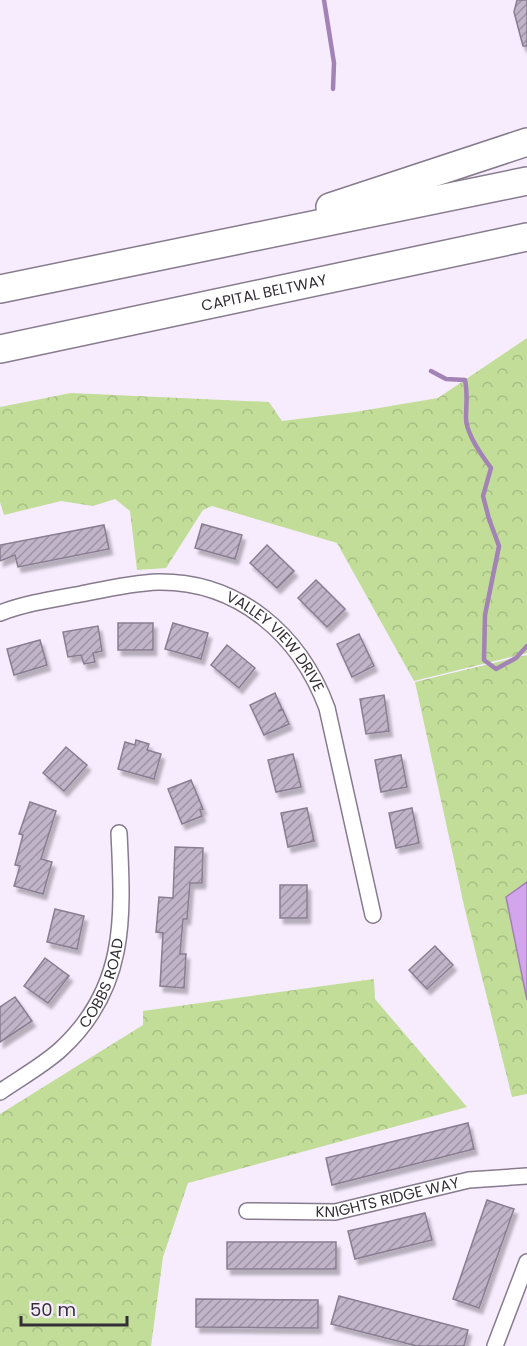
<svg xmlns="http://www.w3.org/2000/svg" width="527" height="1346" viewBox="0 0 527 1346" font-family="Poppins,sans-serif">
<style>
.forest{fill:url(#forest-crowns)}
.water{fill:#d2a5ed;stroke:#a382b6;stroke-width:1.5}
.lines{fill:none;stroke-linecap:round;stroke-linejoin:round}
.stream{stroke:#a382b6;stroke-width:4.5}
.building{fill:url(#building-hatch);stroke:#897d91;stroke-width:1.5;filter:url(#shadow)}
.minor-casing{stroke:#877b8e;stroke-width:18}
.motorway-casing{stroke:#877b8e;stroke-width:30}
.minor{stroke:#fff;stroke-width:15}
.motorway{stroke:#fff;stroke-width:27}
.labels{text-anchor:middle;stroke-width:4.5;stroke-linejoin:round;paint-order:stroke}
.street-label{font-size:15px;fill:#342f37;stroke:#f7ecfe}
</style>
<defs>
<pattern id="forest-crowns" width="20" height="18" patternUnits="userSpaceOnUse" patternTransform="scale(1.5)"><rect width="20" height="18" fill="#c1dd98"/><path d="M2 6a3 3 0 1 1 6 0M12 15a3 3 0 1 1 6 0" fill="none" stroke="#a6be84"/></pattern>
<pattern id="building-hatch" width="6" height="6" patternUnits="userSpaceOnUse" patternTransform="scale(1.5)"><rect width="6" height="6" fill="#c1b4c9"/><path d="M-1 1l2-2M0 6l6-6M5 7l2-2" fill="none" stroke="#9e93a4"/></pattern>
<filter id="shadow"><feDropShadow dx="3.5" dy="5.5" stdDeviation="1.5" flood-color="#0004"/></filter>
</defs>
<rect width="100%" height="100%" fill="#f7ecfe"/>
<g class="forest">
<path d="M527,338V653L414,681L337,543L212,506L203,510L166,568L137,570L130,511L115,499L93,506L61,501L4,515L0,502V407L71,393L269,402L282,421L355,412L438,398Z"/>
<path d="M527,655V1094L512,1097L465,910L415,682Z"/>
<path d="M374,979L375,999L467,1107L188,1183L163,1257L151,1346H0V1114L143,1025V1011Z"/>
</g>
<path class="water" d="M527,882V1000L506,897Z"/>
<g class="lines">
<g class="stream">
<path d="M324,0L334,63L333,89"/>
<path d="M431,371L446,379L465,380C468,394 466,405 466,418C466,434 482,456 491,468L483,496L489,519L499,546L485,615L484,660L496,669L516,658L527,646"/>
</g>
</g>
<g class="building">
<path d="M517,0H527V46H523L514,12Z"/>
<path d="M202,524L242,535L235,559L195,548Z"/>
<path d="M104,525L109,549L18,567L15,555L0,561V545Z"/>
<path d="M267,545L294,571L277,588L250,563Z"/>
<path d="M316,580L345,609L327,627L298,598Z"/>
<rect x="118" y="623" width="35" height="27"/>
<path d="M173,623L208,633L201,659L165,649Z"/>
<path d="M98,626L102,651L93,653L95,662L84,664L81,655L68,657L63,632Z"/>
<path d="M359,634L374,666L352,677L337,644Z"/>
<path d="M40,640L47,665L14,675L7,649Z"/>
<path d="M227,645L255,668L239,688L211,665Z"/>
<path d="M275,693L282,709L278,711L283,710L289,724L264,735L250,705Z"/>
<path d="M384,695L389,731L366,734L360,699Z"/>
<path d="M136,740L149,744L147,750L161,754L154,779L118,769L125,742L135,745Z"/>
<path d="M66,747L87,765L64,791L43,773Z"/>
<path d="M293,754L301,787L276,792L268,760Z"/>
<path d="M401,755L407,787L381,792L375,760Z"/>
<path d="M191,780L203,809L200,810L202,816L182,824L168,789Z"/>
<path d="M30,802L56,811L41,859L52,862L43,894L14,886L20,866L15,865L23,835L19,834Z"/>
<path d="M307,808L314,841L288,847L281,813Z"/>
<path d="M412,808L419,843L396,848L389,813Z"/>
<path d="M175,847L203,848L202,883H190L187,919H183L180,954H186L184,988L160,986L163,933L156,932L159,897L173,898Z"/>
<rect x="280" y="885" width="27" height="33"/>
<path d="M55,909L84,916L77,949L47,942Z"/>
<path d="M435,946L453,965L427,989L409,970Z"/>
<path d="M45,958L69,976L48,1003L24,986Z"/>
<path d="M15,997L32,1021L0,1042V1007Z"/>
<path d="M468,1123L474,1149L332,1185L326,1158Z"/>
<path d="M487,1200L514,1209L479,1308L453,1299Z"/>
<path d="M425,1213L432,1240L355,1259L348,1231Z"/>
<rect x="227" y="1242" width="109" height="27"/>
<path d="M339,1296L468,1330L464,1346H417L331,1324Z"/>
<path d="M196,1299L318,1300V1328L196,1327Z"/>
</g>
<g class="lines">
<g class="minor-casing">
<g id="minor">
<path id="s1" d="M0,613C26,603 54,599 81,594C106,589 132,583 158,582C239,581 300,635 327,708L373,915"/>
<path id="s2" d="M0,1092C20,1078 42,1066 60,1050C128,988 123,916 119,833"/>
<path id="s3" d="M247,1211L335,1212L469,1180L527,1176"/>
<path d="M495,1346L527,1262"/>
</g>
</g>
<g class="motorway-casing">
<g id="motorway">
<path d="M330,207L527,142"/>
<path d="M0,289L527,181"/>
<path id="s4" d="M0,349L527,237"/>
</g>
</g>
<use href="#minor" class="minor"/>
<use href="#motorway" class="motorway"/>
</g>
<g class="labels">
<g class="street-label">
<text dy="5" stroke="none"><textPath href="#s4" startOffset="270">CAPITAL BELTWAY</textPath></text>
<text dy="5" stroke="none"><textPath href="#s1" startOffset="300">VALLEY VIEW DRIVE</textPath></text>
<text dy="5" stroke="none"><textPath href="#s2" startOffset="154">COBBS ROAD</textPath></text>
<text dy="5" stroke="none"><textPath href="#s3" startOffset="142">KNIGHTS RIDGE WAY</textPath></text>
</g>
</g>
<path d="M21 1316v9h106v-9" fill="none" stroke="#342f37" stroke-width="3"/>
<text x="30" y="1316" font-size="18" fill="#342f37" stroke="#f7ecfe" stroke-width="4.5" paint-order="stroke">50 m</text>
</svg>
